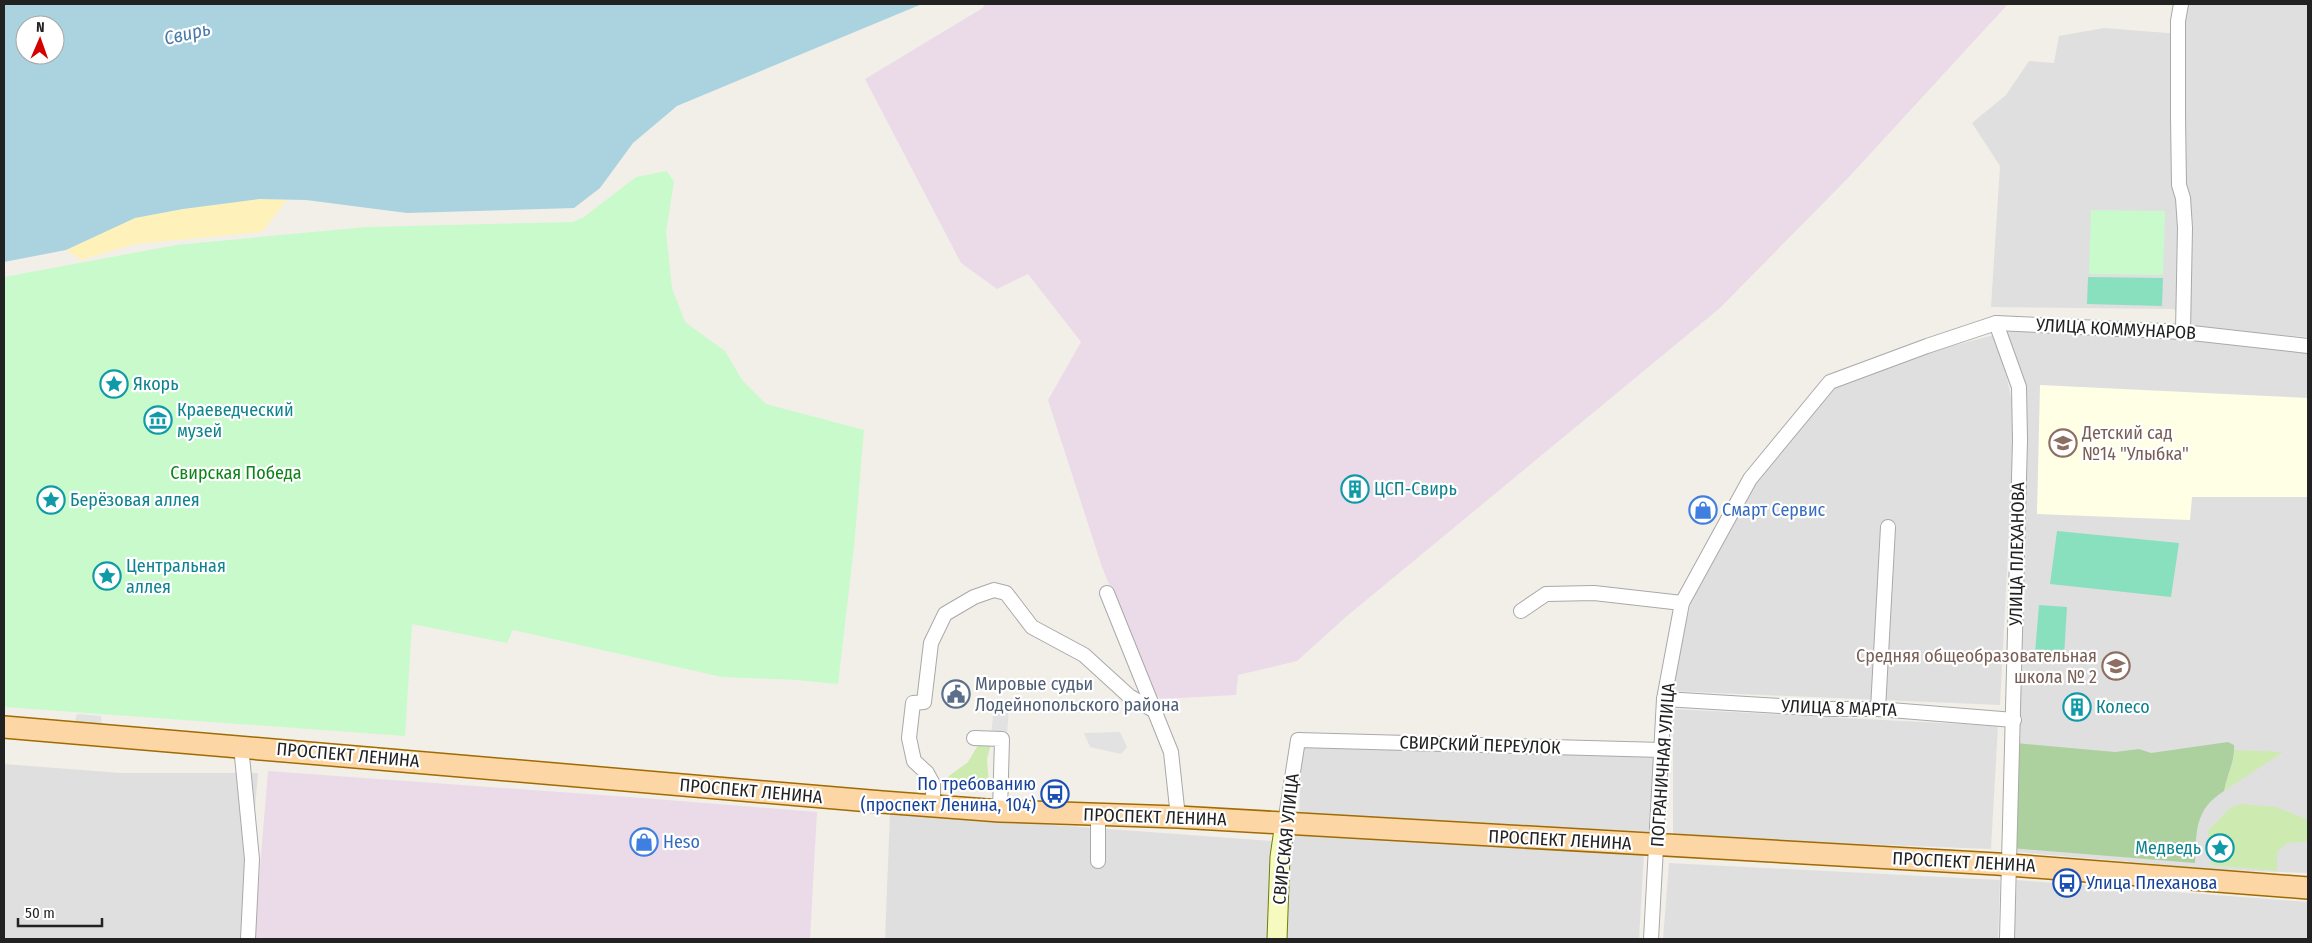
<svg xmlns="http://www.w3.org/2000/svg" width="2312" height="943" viewBox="0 0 2312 943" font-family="'Fira Sans Condensed',sans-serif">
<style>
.residential{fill:#e0dfdf}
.industrial{fill:#ebdbe8}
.education{fill:#ffffe5}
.grass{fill:#cdebb0}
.forest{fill:#add19e}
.sand{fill:#fff1ba}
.park{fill:#c8facc}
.pitch{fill:#88e0be}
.parking{fill:#e2e2e2}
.water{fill:#aad3df;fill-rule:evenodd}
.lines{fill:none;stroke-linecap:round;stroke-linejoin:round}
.street-casing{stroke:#a9a9a9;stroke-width:16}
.secondary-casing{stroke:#707d05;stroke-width:21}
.primary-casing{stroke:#a06b00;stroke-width:24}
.street{stroke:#fff;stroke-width:14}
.secondary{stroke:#f7fabf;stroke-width:19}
.primary{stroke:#fcd6a4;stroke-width:21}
.labels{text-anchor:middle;stroke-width:4.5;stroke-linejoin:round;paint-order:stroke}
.street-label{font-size:18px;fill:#222;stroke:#fff}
.culture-label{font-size:18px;fill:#0d838f;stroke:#fff;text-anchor:start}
.education-label{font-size:18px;fill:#785e54;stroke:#fff;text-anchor:start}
.park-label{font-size:18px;fill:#0c8416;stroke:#fff}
.shop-label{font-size:18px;fill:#366cbe;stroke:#fff;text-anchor:start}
.service-label{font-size:18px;fill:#4e5e75;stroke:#fff;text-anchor:start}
.transit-label{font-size:18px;fill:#164399;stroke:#fff;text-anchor:end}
.water-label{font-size:19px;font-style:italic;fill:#4a7aab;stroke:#fff}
</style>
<rect width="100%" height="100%" fill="#f2efe9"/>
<g class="residential">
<path d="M2187,4H2308V337L2189,329L2174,309L1991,307L2000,166L1972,123L2006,95L2029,61L2054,63L2059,36L2104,28L2181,34Z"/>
<path d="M2006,328L2167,335L2192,340L2308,353V873L2224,870L2016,852L2024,518V380L2006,345Z"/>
<path d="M1994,335L2007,378L2015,416L2000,705L1669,691L1693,595L1748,488L1826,388L1864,369Z"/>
<path d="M1673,709L1998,726L1991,849L1673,837Z"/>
<path d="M1302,746L1656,754L1654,832L1299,818Z"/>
<path d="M4,764L121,773H258L244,939H4Z"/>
<path d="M890,813L1272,841L1267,939H885Z"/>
<path d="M1286,833L1644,854L1639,939H1279Z"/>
<path d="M1669,863L2000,880L1998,939H1663Z"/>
<path d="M2017,880L2308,902V939H2013Z"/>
</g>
<g class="industrial">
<path d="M986,4H2008L1848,178L1720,308L1347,616L1297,661L1238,675L1236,695L1161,699L1153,692L1102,567L1048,400L1081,342L1028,274L997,289L961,263L865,79L981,9Z"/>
<path d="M268,771L630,797L817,812L810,939H254Z"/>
</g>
<path class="education" d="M2040,385L2308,398V497H2192L2190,520L2037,514Z"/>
<g class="grass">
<path d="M991,744L987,759L989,785L974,782L945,783L949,776L968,762L978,745Z"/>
<path d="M2234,750L2283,752L2224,791C2227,776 2235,764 2234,750Z"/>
<path d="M2241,804L2276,807L2308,820V838L2305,842L2287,843L2277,852V871L2211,865L2208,831L2231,807Z"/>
</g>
<path class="forest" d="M2228,742L2234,745C2235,762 2227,774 2224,791C2195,809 2196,831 2195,863L2010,848L2016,743L2115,752L2139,749L2151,753Z"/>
<path class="sand" d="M259,199L287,200L262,232L135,244L81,260L66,250L135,218L183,209Z"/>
<g class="park">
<path d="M667,171L674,182L666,232L672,288L685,322L725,351L742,380L766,404L864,430L854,547L838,684L796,680L722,677L513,630L507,643L412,624L405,736L4,707V277L176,245L366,227L573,222L584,217L636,177Z"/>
<path d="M2091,210L2165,211L2163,275L2089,274Z"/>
</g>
<g class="pitch">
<path d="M2088,277L2163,278L2162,306L2087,304Z"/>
<path d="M2057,531L2179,543L2171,597L2050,584Z"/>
<path d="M2039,605L2067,607L2064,656L2035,653Z"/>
</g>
<g class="parking">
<path d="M994,706H1009L1007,736H991Z"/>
<path d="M77,714L101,716L102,729L73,727Z"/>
<path d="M1120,732L1127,747L1121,754L1090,747L1084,733Z"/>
</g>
<path class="water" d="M4,4H922L677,106L633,143L600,188L574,208L407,213L306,200L259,199L183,209L135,218L66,250L4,262ZM25,25H55V55H25Z"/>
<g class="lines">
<g class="street-casing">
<g id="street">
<path d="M2181,4L2178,21V116L2179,185L2183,198L2185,228L2183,332"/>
<path d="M1996,323L2019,387L2020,440L2007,939"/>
<path d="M1107,593L1171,752L1178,817"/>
<path d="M1521,611L1546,594L1594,593L1682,603"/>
<path d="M1664,699L1828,709H1878L2014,720"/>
<path d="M1878,709L1888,527"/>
<path d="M974,738L1002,739L1000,811"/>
<path d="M241,746L252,859L248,939"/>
<path d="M933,806V784L927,773L914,761L909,738L913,703L924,702L931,643L945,614L974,597L994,590L1006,593L1032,627L1084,655L1129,696L1155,711"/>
<path d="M1285,823L1298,740L1662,750"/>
<path d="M1098,861V815"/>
<path d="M1651,939L1664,699L1682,603L1750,479L1830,382L1927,346L1996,323L2183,332L2308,346"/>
</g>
</g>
<g class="secondary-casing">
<path id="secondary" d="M1277,939L1280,857L1285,823"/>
</g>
<g class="primary-casing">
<path id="primary" d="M4,727L882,802L1000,811L1178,817L1997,864L2308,888"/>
</g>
<use href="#street" class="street"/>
<use href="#secondary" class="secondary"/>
<use href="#primary" class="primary"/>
</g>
<defs>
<g id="sight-ring" transform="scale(1.4375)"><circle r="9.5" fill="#fff" stroke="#0f9aa8" stroke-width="1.5"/><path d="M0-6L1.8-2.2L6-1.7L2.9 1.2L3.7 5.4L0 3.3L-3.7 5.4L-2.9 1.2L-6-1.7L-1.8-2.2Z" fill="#0f9aa8"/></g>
<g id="museum-ring" transform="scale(1.4375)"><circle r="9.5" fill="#fff" stroke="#0f9aa8" stroke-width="1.5"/><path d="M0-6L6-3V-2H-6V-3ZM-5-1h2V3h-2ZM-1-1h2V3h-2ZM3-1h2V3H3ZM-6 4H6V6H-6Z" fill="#0f9aa8"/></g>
<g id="school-ring" transform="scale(1.4375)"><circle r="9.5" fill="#fff" stroke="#8d6e63" stroke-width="1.5"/><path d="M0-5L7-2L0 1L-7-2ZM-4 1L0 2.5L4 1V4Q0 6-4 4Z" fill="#8d6e63"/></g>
<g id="building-ring" transform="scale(1.4375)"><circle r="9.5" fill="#fff" stroke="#0f9aa8" stroke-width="1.5"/><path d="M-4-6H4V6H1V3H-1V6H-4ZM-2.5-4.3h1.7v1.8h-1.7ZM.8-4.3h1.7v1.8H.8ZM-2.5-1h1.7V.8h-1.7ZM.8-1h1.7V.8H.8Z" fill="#0f9aa8"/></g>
<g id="shop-ring" transform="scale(1.4375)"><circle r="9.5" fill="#fff" stroke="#3f7fe0" stroke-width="1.5"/><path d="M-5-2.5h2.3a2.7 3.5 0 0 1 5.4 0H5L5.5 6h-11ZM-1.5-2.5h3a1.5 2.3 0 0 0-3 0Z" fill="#3f7fe0"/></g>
<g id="civic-ring" transform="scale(1.4375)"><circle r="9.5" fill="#fff" stroke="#5c6f8a" stroke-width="1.5"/><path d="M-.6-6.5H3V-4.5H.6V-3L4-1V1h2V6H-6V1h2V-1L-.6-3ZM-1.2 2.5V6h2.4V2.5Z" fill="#5c6f8a"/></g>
<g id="bus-ring" transform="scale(1.4375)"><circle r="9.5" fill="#fff" stroke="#1a4fb4" stroke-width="1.5"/><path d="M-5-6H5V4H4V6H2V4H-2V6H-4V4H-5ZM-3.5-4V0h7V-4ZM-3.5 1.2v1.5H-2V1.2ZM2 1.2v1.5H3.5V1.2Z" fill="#1a4fb4"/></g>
</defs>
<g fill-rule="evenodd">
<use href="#sight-ring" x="114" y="384"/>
<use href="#museum-ring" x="158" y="420"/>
<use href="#school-ring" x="2063" y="443"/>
<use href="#building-ring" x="1355" y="489"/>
<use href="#sight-ring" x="51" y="500"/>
<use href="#shop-ring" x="1703" y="510"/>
<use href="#sight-ring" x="107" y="576"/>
<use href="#school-ring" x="2116" y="666"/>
<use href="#civic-ring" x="956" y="694"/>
<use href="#building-ring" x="2077" y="707"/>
<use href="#bus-ring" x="1055" y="794"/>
<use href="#shop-ring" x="644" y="842"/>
<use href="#sight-ring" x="2220" y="848"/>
<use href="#bus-ring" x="2067" y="883"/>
</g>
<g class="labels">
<g class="street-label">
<text transform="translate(2116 329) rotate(3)" y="6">УЛИЦА КОММУНАРОВ</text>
<text transform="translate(2017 554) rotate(-89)" y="6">УЛИЦА ПЛЕХАНОВА</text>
<text transform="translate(1839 708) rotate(2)" y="6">УЛИЦА 8 МАРТА</text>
<text transform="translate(1480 745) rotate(2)" y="6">СВИРСКИЙ ПЕРЕУЛОК</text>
<text transform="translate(348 755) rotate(5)" y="6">ПРОСПЕКТ ЛЕНИНА</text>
<text transform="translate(1663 765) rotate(-86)" y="6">ПОГРАНИЧНАЯ УЛИЦА</text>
<text transform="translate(751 791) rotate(5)" y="6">ПРОСПЕКТ ЛЕНИНА</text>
<text transform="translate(1155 817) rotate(2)" y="6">ПРОСПЕКТ ЛЕНИНА</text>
<text transform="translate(1286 839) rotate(-84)" y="6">СВИРСКАЯ УЛИЦА</text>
<text transform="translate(1560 840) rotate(3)" y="6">ПРОСПЕКТ ЛЕНИНА</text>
<text transform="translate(1964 862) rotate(3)" y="6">ПРОСПЕКТ ЛЕНИНА</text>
</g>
<g class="culture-label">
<text x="133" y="390">Якорь</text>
<text x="177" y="416">Краеведческий<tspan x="177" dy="21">музей</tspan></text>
<text x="1374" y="495">ЦСП-Свирь</text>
<text x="70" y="506">Берёзовая аллея</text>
<text x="126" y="572">Центральная<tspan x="126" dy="21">аллея</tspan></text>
<text x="2096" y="713">Колесо</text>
<text x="2201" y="854" text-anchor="end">Медведь</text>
</g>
<g class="education-label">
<text x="2082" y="439">Детский сад<tspan x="2082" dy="21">№14 "Улыбка"</tspan></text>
<text x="2097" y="662" text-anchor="end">Средняя общеобразовательная<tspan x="2097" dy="21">школа № 2</tspan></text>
</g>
<g class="park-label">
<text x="236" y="479">Свирская Победа</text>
</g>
<g class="shop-label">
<text x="1722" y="516">Смарт Сервис</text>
<text x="663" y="848">Heso</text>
</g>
<g class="service-label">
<text x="975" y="690">Мировые судьи<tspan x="975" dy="21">Лодейнопольского района</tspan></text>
</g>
<g class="transit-label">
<text x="1036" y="790">По требованию<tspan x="1036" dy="21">(проспект Ленина, 104)</tspan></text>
<text x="2086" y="889" text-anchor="start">Улица Плеханова</text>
</g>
<g class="water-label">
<text transform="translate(187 33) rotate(-13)" y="7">Свирь</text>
</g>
</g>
<rect width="2312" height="943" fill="none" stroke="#222222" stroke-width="10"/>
<g transform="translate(40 40) rotate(2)"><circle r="24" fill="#ffffff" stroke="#a7a7a7"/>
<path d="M0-4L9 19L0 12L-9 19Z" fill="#d40000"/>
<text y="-8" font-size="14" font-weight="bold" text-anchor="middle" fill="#222222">N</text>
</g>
<path d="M18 918v8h84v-8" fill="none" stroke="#222222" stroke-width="2.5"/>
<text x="25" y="918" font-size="15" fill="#222222" stroke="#ffffff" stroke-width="4" paint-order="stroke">50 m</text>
</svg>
